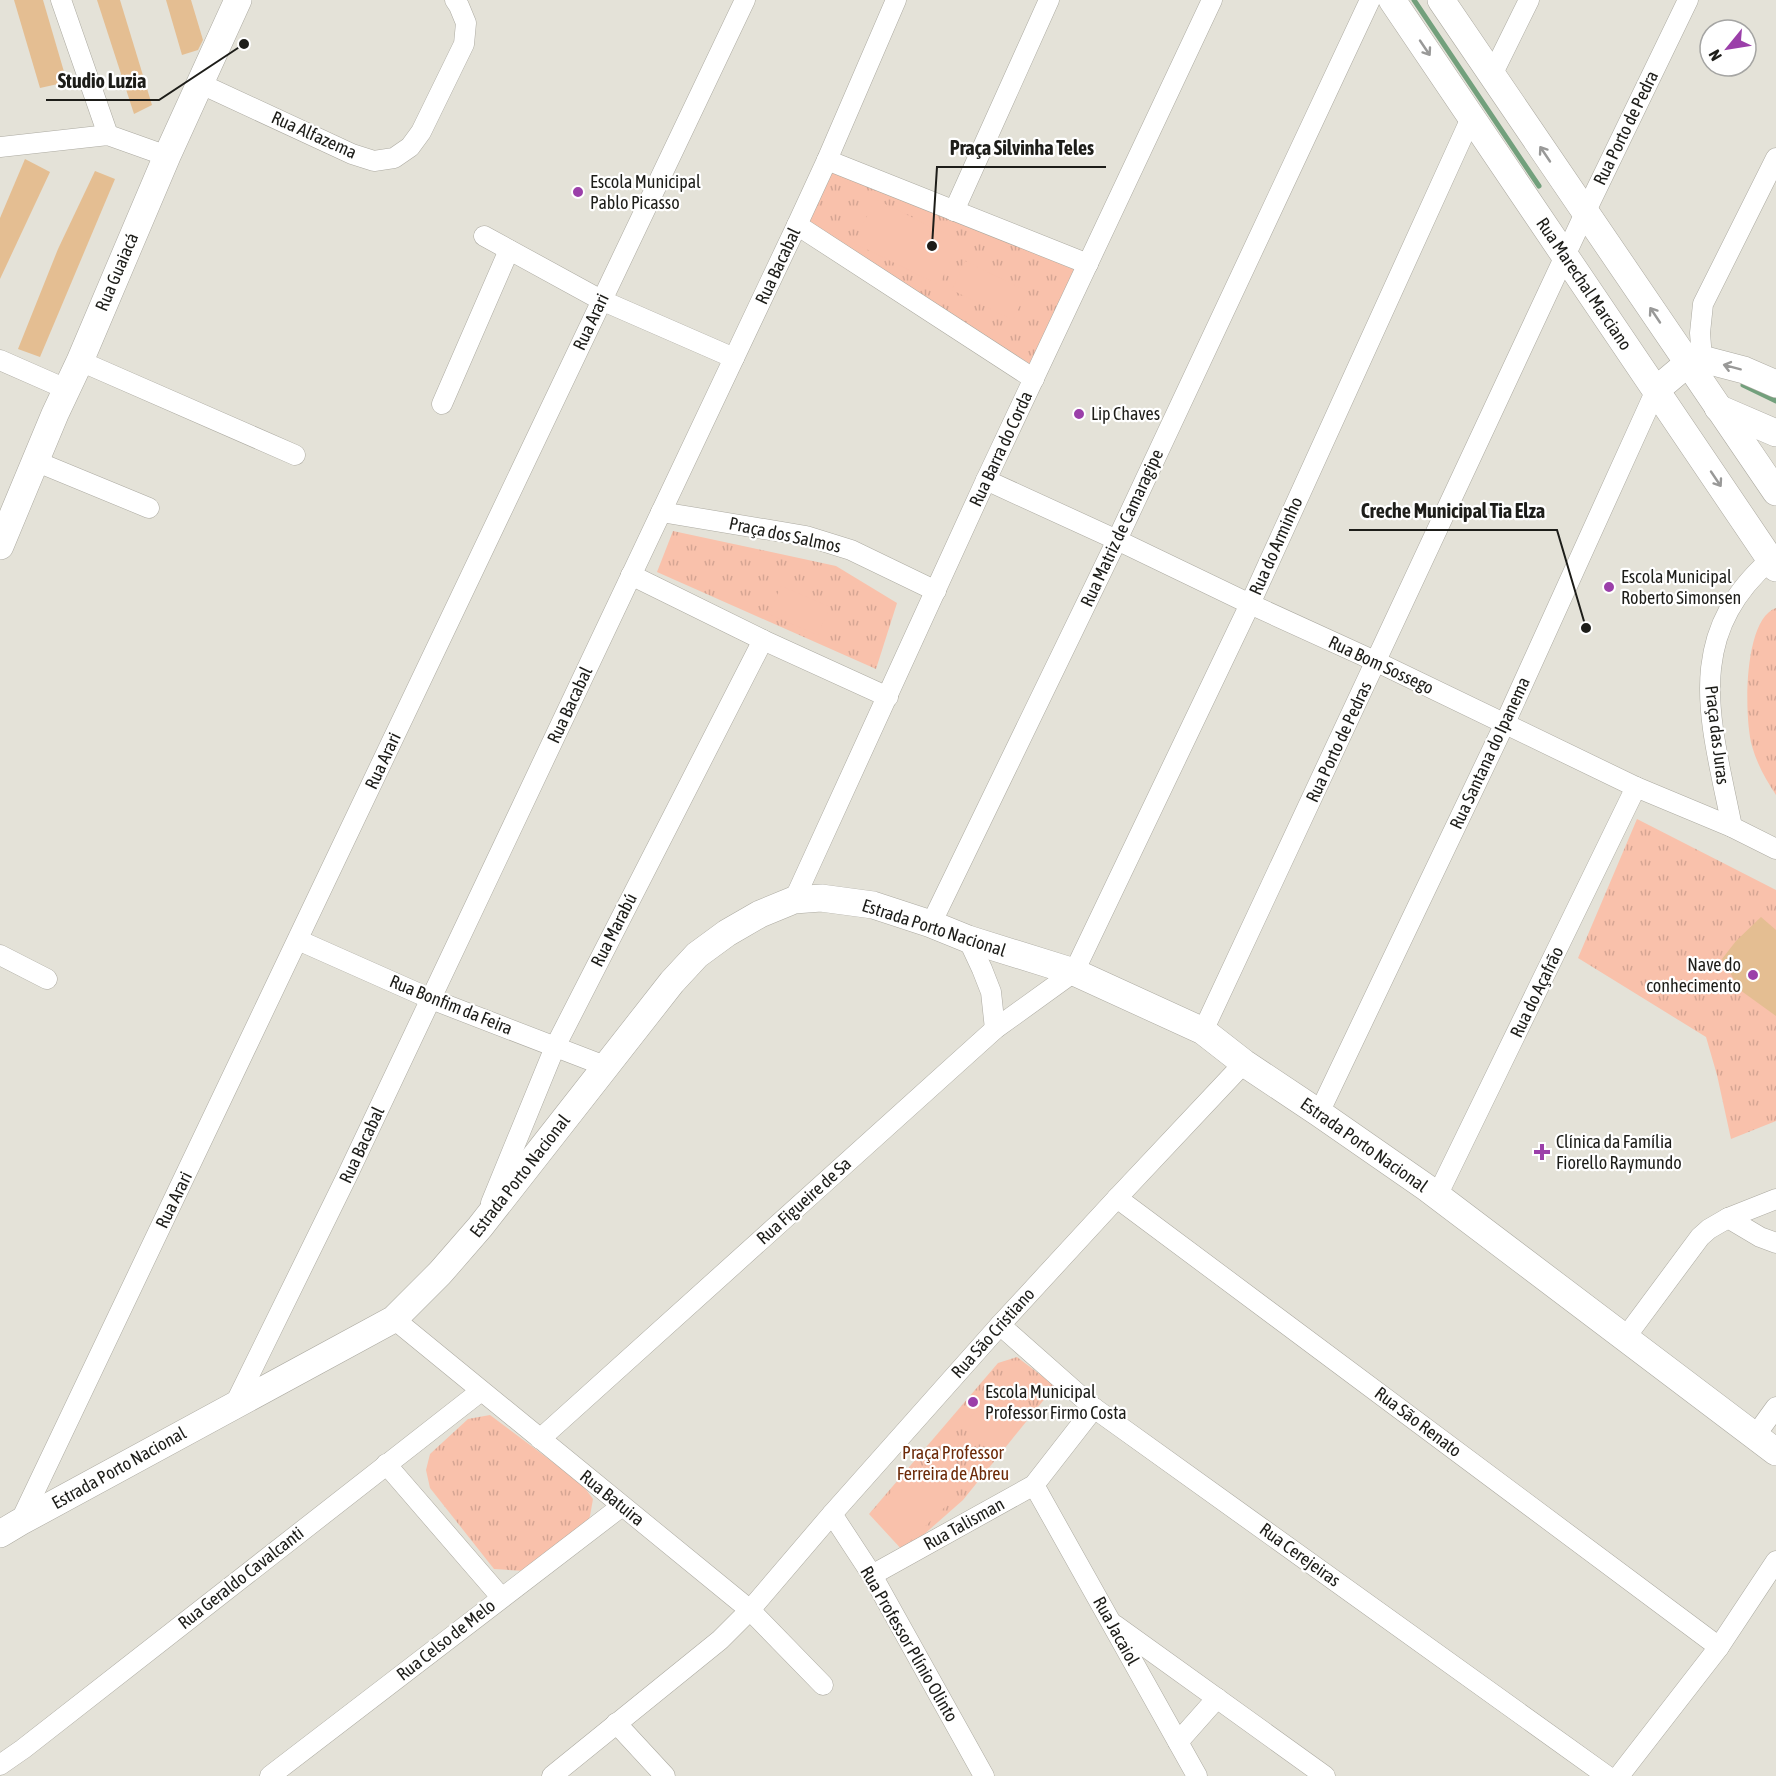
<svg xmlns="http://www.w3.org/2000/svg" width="1776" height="1776" viewBox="0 0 1776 1776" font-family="'Asap Condensed',sans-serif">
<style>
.park{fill:url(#park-tufts)}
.pitch{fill:#f9c1ab}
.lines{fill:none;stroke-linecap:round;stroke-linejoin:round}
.stream{stroke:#72a07c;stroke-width:5}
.building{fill:#e4be92}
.street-casing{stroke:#acaaa1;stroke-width:21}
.secondary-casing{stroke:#acaaa1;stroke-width:28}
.street{stroke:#fff;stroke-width:20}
.secondary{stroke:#fff;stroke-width:27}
.oneway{stroke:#999998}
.poi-dot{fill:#9b3fa9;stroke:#fff;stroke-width:2}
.labels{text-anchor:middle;stroke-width:4.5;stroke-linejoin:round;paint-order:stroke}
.street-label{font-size:18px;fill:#1d1d19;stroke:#fff}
.poi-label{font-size:18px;fill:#1d1d19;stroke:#fff;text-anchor:start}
.park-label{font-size:18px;fill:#6c2a08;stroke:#fff}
.leader{fill:none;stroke:#1d1d19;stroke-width:2}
.callout-dot{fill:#1d1d19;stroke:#fff;stroke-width:2}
.callout-label{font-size:20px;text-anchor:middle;font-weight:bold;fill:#1d1d19;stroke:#fff;stroke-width:4.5;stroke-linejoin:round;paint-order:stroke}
</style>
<defs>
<pattern id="park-tufts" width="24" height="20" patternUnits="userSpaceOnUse" patternTransform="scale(1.5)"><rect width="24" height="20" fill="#f9c1ab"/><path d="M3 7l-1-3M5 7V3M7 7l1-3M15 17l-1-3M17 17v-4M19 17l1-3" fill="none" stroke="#d5a593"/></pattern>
</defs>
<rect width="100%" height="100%" fill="#e4e2d8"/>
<g class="park">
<path d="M832,168L1075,270L1030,364L808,223Z"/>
<path d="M673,531L836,566L897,603L876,669L657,572Z"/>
<path d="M1776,608V795C1766,780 1757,764 1752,746C1744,718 1743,619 1776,608Z"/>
<path d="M1637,819L1776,890V1121L1731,1139L1717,1075L1706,1037L1578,958Z"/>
<path d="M1017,1357L1055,1386L963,1500L904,1552L869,1514L998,1363Z"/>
<path d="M490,1415L582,1484L593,1499L590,1516L586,1526L525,1571L494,1569L430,1488L426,1470L430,1454L468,1419Z"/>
</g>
<g class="pitch">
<path d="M875,199L960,241L939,285L854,243Z"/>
<path d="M965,261L1027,291L1013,320L952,290Z"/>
<path d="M781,586L830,607L818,635L769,614Z"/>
<path d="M1004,1382L1030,1408L993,1445L968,1420Z"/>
<path d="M919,1465L953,1499L905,1546L871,1512Z"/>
</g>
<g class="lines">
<g class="stream">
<path d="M1414,0L1539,186"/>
<path d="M1743,385L1776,401"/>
</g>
</g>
<g class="building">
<path d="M14,0H43L67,82L40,88Z"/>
<path d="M97,0H120L152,105L134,114Z"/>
<path d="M166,0H191L203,40L198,50L182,55Z"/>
<path d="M25,159L50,172L0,279V218Z"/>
<path d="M95,171L115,179L40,357L18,349L58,249Z"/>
<path d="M1761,917L1776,930V1016L1740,990L1722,959L1736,941Z"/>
</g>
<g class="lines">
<g class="street-casing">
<g id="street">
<path d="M61,0L108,135"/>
<path d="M1492,75L1529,0"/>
<path d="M201,84L352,154L374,161L394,158L410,147L421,132L464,44L466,23L459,6L455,0"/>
<path d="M0,147L108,135L167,156"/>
<path d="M827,160L1088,264"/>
<path d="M954,211L1049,0"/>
<path d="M797,225L1034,379"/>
<path d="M484,236L601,300L734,358"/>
<path d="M1702,359L1700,333L1703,304L1776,158"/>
<path d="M0,360L66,389"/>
<path d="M80,361L295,455"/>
<path d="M442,404L509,250"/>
<path d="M35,461L149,508"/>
<path d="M986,480L1117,540L1250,604L1377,662L1636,787L1732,827L1776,849"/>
<path d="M661,512L806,536L851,550L936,591"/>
<path d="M631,575L763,640L888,697"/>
<path d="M1732,827C1711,721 1680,635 1776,555"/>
<path d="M794,900L986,480L1212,0"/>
<path d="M931,924L1117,540L1370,0"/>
<path d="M968,939L982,969L991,992L995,1029"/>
<path d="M298,940L431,999L605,1066"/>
<path d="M0,955L47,979"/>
<path d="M1203,1031L1585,213L1688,0"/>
<path d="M1319,1113L1505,723L1656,390"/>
<path d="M1437,1196L1636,787"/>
<path d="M1117,1198L1719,1647"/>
<path d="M1776,1199L1728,1218L1760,1237L1776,1243"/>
<path d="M491,1203L555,1047L763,640"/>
<path d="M394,1319L750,1610L823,1685"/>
<path d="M1000,1325L1094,1408L1607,1776"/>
<path d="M1625,1338L1700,1237L1709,1229L1728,1218"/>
<path d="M234,1406L347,1176L797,225L827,160L896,0"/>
<path d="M1755,1436L1776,1407"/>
<path d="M540,1439L995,1029L1074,972L1250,604L1471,118"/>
<path d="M386,1464L501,1597"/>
<path d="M1034,1485L1197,1776"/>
<path d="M832,1514L872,1575L984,1776"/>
<path d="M20,1522L745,0"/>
<path d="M872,1575L1034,1485L1094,1408"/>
<path d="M1115,1625L1325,1776"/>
<path d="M616,1723L665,1776"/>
<path d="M1178,1742L1217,1698"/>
<path d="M0,1765L23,1749L481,1391"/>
<path d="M270,1776L622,1506"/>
<path d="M552,1776L720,1640L750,1610L832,1514L1000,1325L1117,1198L1244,1063"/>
<path d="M1619,1776L1719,1647L1776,1561"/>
</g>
</g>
<g class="secondary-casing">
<g id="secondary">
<path d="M1392,0L1776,568"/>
<path d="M1441,0L1776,492"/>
<path d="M1656,390L1687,364L1702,359L1744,370L1776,384"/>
<path d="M1718,408L1776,433"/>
<path d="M0,546L55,414L80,361L167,156L238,0"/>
<path d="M0,1534L20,1522L394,1319L440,1273L480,1227L672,982L697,955L727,933L760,914L794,900L821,898L873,905L931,924L968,939L1074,972L1203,1031L1244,1063L1319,1113L1427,1188L1776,1452"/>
</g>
</g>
<use href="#street" class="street"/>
<use href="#secondary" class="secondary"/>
</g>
<defs><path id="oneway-shaft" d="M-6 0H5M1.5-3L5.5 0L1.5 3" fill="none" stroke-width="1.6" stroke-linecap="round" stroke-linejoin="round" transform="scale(1.5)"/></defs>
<g class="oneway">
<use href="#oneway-shaft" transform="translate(1425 48) rotate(56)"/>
<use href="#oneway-shaft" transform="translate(1545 154) rotate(-124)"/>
<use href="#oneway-shaft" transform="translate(1655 315) rotate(-124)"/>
<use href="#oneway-shaft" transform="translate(1732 367) rotate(-165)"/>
<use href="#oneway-shaft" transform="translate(1716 479) rotate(56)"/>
</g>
<g class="poi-dot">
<circle cx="578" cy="192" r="6"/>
<circle cx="1079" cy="414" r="6"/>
<circle cx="1609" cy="587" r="6"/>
<circle cx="1753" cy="975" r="6"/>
<path d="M1539 1143h6v6h6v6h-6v6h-6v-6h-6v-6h6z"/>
<circle cx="973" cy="1402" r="6"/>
</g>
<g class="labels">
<g class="street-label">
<text transform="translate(1626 128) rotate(-64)" y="6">Rua Porto de Pedra</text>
<text transform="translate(314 135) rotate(24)" y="6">Rua Alfazema</text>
<text transform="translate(778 266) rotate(-65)" y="6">Rua Bacabal</text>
<text transform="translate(117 272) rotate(-67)" y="6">Rua Guaiacá</text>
<text transform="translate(1584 284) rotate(56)" y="6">Rua Marechal Marciano</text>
<text transform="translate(591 322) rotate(-65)" y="6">Rua Arari</text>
<text transform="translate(1001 449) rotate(-65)" y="6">Rua Barra do Corda</text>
<text transform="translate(1122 528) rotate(-65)" y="6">Rua Matriz de Camaragipe</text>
<text transform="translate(785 535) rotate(12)" y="6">Praça dos Salmos</text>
<text transform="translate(1276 546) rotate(-66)" y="6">Rua do Arminho</text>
<text transform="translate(1381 665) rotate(25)" y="6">Rua Bom Sossego</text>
<text transform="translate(570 705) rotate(-65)" y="6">Rua Bacabal</text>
<text transform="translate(1717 735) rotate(83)" y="6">Praça das Juras</text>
<text transform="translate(1339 742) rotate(-65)" y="6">Rua Porto de Pedras</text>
<text transform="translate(1490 753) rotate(-65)" y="6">Rua Santana do Ipanema</text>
<text transform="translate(383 761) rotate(-65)" y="6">Rua Arari</text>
<text transform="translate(934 928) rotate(18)" y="6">Estrada Porto Nacional</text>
<text transform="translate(614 930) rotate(-63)" y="6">Rua Marabú</text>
<text transform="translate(1537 992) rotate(-64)" y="6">Rua do Açafrão</text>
<text transform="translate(451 1005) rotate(22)" y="6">Rua Bonfim da Feira</text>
<text transform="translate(362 1145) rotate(-65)" y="6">Rua Bacabal</text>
<text transform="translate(1364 1145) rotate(35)" y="6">Estrada Porto Nacional</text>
<text transform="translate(520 1176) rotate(-52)" y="6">Estrada Porto Nacional</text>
<text transform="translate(174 1200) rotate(-64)" y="6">Rua Arari</text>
<text transform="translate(804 1201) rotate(-42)" y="6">Rua Figueire de Sa</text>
<text transform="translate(993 1333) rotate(-48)" y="6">Rua São Cristiano</text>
<text transform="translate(1418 1422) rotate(37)" y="6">Rua São Renato</text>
<text transform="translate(119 1468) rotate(-29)" y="6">Estrada Porto Nacional</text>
<text transform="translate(612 1498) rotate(39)" y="6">Rua Batuira</text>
<text transform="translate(964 1524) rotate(-29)" y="6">Rua Talisman</text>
<text transform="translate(1300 1555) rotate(36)" y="6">Rua Cerejeiras</text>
<text transform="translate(241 1578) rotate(-38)" y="6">Rua Geraldo Cavalcanti</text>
<text transform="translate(1116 1631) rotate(61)" y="6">Rua Jacaiol</text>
<text transform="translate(446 1640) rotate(-38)" y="6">Rua Celso de Melo</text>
<text transform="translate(909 1644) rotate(60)" y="6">Rua Professor Plínio Olinto</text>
</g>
<g class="poi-label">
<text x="590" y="188">Escola Municipal<tspan x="590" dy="21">Pablo Picasso</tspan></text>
<text x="1091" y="420">Lip Chaves</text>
<text x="1621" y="583">Escola Municipal<tspan x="1621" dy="21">Roberto Simonsen</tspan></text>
<text x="1741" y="971" text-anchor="end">Nave do<tspan x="1741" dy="21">conhecimento</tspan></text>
<text x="1556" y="1148">Clínica da Família<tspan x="1556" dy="21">Fiorello Raymundo</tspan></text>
<text x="985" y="1398">Escola Municipal<tspan x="985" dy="21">Professor Firmo Costa</tspan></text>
</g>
<g class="park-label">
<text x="953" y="1459">Praça Professor<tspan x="953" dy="21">Ferreira de Abreu</tspan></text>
</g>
</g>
<path class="leader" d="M244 44L159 100H46M932 246L937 167H1106M1586 628L1557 530H1349"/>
<g class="callout-dot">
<circle cx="244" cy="44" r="6"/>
<circle cx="932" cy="246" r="6"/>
<circle cx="1586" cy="628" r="6"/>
</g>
<g class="callout-label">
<text x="102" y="88">Studio Luzia</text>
<text x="1022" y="155">Praça Silvinha Teles</text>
<text x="1453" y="518">Creche Municipal Tia Elza</text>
</g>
<g transform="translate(1728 48) rotate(240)"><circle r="28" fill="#ffffff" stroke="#a5a5a3" stroke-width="1.5"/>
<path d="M0-4.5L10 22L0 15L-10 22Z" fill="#9b3fa9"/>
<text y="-9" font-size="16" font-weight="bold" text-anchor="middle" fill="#1d1d19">N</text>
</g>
</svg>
